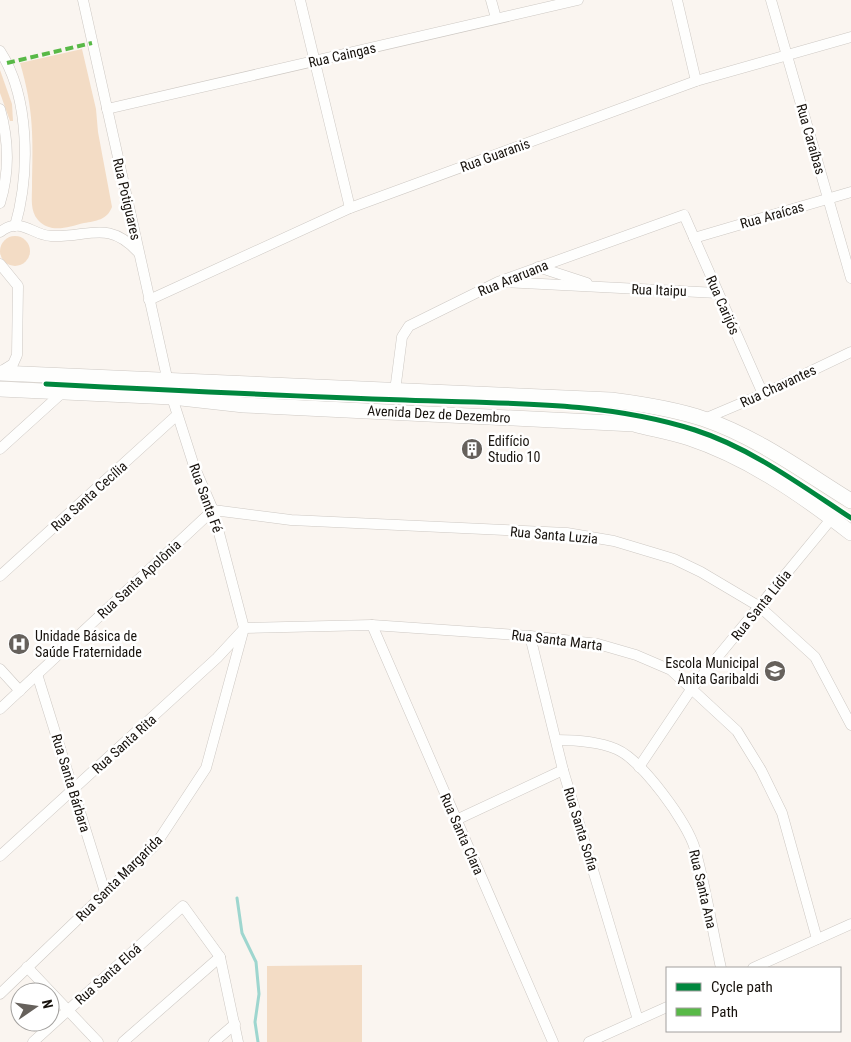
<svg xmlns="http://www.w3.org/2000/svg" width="851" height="1042" viewBox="0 0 851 1042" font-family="'Roboto Condensed',sans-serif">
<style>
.green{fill:#f3dcc5}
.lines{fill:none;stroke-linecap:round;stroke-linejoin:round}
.stream{stroke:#9ed6cf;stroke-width:3}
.minor-casing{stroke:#cdc8c3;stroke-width:11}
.highway-casing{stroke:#cdc8c3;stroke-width:16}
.minor{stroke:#fefefd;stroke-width:10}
.highway{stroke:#fefefd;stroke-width:15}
.quiet{stroke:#58b947;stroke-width:4;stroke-dasharray:8 4;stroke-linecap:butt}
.cycleway-casing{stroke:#fff;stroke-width:8}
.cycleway{stroke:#00873e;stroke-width:5}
.labels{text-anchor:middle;stroke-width:5;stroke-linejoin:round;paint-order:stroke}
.street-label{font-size:14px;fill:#17120d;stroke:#fff}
.poi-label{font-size:14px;fill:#17120d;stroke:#fff;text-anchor:start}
</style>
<rect width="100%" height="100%" fill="#faf5f0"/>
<g class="green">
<path d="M82,49L96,109L98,132L112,207C107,220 96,221 84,223C68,227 51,234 38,220C30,211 32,198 32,187C33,138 34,110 20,63Z"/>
<path d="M0,70L12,104L13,121H10L0,93Z"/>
<circle cx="15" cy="251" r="15"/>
<path d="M362,965V1042H267V966Z"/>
</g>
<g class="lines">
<path class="stream" d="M237,898L242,933L256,962L259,994L255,1022L258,1042"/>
<g class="minor-casing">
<g id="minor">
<path d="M300,0L350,208"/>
<path d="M491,0L496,18"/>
<path d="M677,0L696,81"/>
<path d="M771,0L851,278"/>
<path d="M0,51C30,97 30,174 15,226"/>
<path d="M0,109C9,141 10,171 0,203"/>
<path d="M107,109L578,0"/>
<path d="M0,232C22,216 31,235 51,236C88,238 108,219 138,252"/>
<path d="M694,238L851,192"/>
<path d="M0,264L18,286L17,355L13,364L0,372"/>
<path d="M538,267L587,283"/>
<path d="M502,282L718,293"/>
<path d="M149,300L350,208L696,81L851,37"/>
<path d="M395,391L402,337L409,326L498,282L684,215L763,394"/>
<path d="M704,419L763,394L851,352"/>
<path d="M0,449L63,392"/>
<path d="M0,576L177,415"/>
<path d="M372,625L553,1042"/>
<path d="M244,628L372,625L530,636L598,644L636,655L671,670L737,731L761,770L782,813L817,939"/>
<path d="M530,636L563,770L638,1020"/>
<path d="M0,669L20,691"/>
<path d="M37,674L105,892"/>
<path d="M0,709L213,510L291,520L567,533L614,541L674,559L701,572L760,607L815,657L851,725"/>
<path d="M556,740C576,740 597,741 616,749C642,760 687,822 695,849C706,888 712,929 721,968"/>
<path d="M639,767L692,688L832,518"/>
<path d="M456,820L563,770"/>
<path d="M0,856L217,658L242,631"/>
<path d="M27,967L98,1042"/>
<path d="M753,968L851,924"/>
<path d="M0,994L156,844L206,768L244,628L213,510L194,466L170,391L83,0"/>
<path d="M33,1042L183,906L220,957L238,1042"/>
<path d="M123,1042L220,957"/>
<path d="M214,1042L235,1024"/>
<path d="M589,1042L667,1007"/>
</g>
</g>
<g class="highway-casing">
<g id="highway">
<path d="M0,373L611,400C642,404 675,409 704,419C757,437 804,472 851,501"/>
<path d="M0,389L172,397L244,405L634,424C652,429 671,432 689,438C749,458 802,495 851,533"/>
</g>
</g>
<use href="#minor" class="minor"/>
<use href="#highway" class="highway"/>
<path class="quiet" d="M7,63L92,43"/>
<g class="cycleway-casing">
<path id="cycleway" d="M46,384C165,390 285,396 405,400C502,404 601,400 695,430C751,448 802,486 851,518"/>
</g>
<use href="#cycleway" class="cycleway"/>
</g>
<defs>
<g id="building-disc" transform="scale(1.125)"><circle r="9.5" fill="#66615c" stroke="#fff"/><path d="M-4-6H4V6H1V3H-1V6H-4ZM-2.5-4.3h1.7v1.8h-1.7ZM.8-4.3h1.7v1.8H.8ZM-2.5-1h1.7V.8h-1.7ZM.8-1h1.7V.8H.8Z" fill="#fff"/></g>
<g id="hospital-disc" transform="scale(1.125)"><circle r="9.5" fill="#66615c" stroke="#fff"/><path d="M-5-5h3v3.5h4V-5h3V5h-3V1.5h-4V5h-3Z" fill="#fff"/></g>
<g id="school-disc" transform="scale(1.125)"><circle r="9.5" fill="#66615c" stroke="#fff"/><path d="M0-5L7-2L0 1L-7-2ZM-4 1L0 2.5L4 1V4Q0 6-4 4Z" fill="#fff"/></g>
</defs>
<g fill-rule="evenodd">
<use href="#building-disc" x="472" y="449"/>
<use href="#hospital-disc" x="19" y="644"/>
<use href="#school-disc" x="775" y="671"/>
</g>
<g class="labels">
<g class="street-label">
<text transform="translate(342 55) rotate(-13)" y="5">Rua Caingas</text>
<text transform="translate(811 139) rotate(74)" y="5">Rua Caraíbas</text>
<text transform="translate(495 155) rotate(-20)" y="5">Rua Guaranis</text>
<text transform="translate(127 199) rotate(77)" y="5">Rua Potiguares</text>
<text transform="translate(772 215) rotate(-16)" y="5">Rua Araícas</text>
<text transform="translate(513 278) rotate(-22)" y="5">Rua Araruana</text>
<text transform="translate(659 290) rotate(2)" y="5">Rua Itaipu</text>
<text transform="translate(723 305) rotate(66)" y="5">Rua Carijós</text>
<text transform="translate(778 386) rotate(-25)" y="5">Rua Chavantes</text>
<text transform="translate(439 414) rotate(3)" y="5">Avenida Dez de Dezembro</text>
<text transform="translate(89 496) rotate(-42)" y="5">Rua Santa Cecília</text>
<text transform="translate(206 498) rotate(70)" y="5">Rua Santa Fé</text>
<text transform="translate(554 535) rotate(5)" y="5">Rua Santa Luzia</text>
<text transform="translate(139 579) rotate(-43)" y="5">Rua Santa Apolônia</text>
<text transform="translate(761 605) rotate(-51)" y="5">Rua Santa Lídia</text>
<text transform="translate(557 640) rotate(7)" y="5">Rua Santa Marta</text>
<text transform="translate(124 744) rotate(-42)" y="5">Rua Santa Rita</text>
<text transform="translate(71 783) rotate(73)" y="5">Rua Santa Bárbara</text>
<text transform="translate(581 829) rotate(73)" y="5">Rua Santa Sofia</text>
<text transform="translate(462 834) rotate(66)" y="5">Rua Santa Clara</text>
<text transform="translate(119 878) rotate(-45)" y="5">Rua Santa Margarida</text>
<text transform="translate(703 889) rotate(77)" y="5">Rua Santa Ana</text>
<text transform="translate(108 974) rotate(-42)" y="5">Rua Santa Eloá</text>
</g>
<g class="poi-label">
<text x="488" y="446">Edifício<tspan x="488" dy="16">Studio 10</tspan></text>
<text x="35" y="641">Unidade Básica de<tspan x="35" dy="16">Saúde Fraternidade</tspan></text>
<text x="759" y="668" text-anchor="end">Escola Municipal<tspan x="759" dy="16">Anita Garibaldi</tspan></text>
</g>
</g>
<rect x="666" y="967" width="175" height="65" fill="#ffffff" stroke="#a2a09e"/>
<rect x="676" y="983" width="25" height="8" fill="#00873e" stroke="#a2a09e"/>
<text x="711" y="992" font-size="15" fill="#17120d">Cycle path</text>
<rect x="676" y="1008" width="25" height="8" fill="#58b947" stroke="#a2a09e"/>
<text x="711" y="1017" font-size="15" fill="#17120d">Path</text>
<g transform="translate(35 1007) rotate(77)"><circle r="24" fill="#ffffff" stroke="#a2a09e"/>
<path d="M0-4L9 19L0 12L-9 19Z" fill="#66615c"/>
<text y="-8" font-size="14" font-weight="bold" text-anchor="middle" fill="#17120d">N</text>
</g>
</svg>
